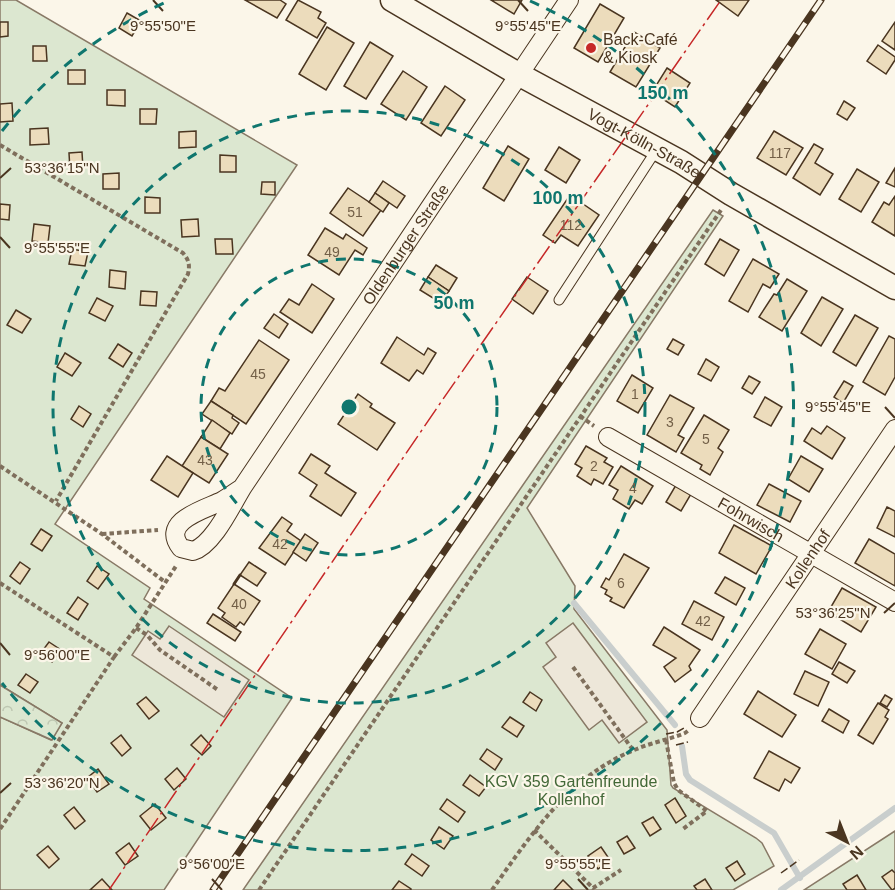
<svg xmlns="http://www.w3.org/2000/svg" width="895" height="890" viewBox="0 0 895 890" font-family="Helvetica,sans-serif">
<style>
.green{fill:#dce7d0;stroke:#887966;stroke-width:1.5}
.forest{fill:url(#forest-crowns);stroke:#887966;stroke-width:1.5}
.parking{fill:#ede7d9;stroke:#887966;stroke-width:1.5}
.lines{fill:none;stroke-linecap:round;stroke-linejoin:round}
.stream{stroke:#c9cecd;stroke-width:6}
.building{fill:#ecdcbc;stroke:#4a3520;stroke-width:1.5}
.service-casing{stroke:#4a3520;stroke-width:11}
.minor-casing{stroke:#4a3520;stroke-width:20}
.tertiary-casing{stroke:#4a3520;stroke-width:25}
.path{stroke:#7f6f5c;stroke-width:4;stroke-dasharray:4.5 3;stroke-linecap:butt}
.service{stroke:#fbf6e9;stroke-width:9}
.minor{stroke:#fbf6e9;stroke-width:18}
.tertiary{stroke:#fbf6e9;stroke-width:22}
.rail-casing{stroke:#4a3520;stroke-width:7}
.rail{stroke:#fbf6e9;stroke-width:4.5;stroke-dasharray:14;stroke-linecap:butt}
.fence{stroke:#4a3520;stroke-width:1.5;stroke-dasharray:8 3;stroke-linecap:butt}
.wall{stroke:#4a3520;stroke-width:3}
.power{stroke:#c62828;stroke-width:1.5;stroke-dasharray:21 4.5 3 4.5;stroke-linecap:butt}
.ticks{fill:none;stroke:#4a3520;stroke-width:2}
.ring{fill:none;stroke:#0f766e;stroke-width:3;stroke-dasharray:10 8}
.poi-dot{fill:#c62828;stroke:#fbf6e9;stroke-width:2}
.labels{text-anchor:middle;stroke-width:4.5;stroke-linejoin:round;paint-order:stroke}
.number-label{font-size:14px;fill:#725f47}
.poi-label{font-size:16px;fill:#4a3520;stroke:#fbf6e9;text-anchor:start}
.street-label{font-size:16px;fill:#4a3520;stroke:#fbf6e9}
.park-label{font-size:16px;fill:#436837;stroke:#fbf6e9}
.ticks-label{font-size:15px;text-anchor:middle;fill:#4a3520;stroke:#fbf6e9;stroke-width:4.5;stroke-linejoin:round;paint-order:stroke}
.centre{fill:#0f766e;stroke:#fbf6e9;stroke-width:3}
.ring-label{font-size:18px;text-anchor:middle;font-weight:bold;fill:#0f766e;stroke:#fbf6e9;stroke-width:4.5;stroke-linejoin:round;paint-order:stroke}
</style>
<defs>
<pattern id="forest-crowns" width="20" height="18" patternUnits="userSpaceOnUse" patternTransform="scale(1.5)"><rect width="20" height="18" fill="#dce7d0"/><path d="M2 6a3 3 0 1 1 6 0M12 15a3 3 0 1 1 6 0" fill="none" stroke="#bec7b2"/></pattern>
</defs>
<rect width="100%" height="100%" fill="#fbf6e9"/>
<g class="green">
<path d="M0,0H16L297,165L55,524L150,588L144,599L292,698L164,890H0V717L51,740L62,723L0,685Z"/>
<path d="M713,210L723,216L527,508L575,586L574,609L667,730L671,785L673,788L756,838L762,843L774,866L733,890H243Z"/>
<path d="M895,831V890H804Z"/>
</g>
<path class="forest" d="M0,685L62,723L52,740L0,717Z"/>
<g class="parking">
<path d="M573,623L647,722L619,743L602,720L589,730L543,667L556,657L546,643Z"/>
<path d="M169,626L249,680L224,717L132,655L148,631L160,639Z"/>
</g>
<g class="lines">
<g class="stream">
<path d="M574,603L675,725"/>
<path d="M682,746L686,774L690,780L774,833L800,878"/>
<path d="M781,890L895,808"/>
</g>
</g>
<g class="building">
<path d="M245,0H280L286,4L277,18Z"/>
<path d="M298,0L321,12L318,18L326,23L317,38L286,20Z"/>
<path d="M491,0H522L514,14Z"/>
<path d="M716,0H749L738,16Z"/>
<path d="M600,4L624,18L598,62L574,48Z"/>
<path d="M127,13L141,21L132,36L119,28Z"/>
<path d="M0,22H8V36L0,37Z"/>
<path d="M895,22V50L882,41Z"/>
<path d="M327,27L354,43L326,90L299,74Z"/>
<path d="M634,32L660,48L636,87L610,72Z"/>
<path d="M370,42L393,56L366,99L344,86Z"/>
<path d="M878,45L895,57V60L886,74L867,61Z"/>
<path d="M33,46H46L47,61H33Z"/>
<path d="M667,68L690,83L675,107L652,92Z"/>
<rect x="68" y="70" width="17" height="14"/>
<path d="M403,71L427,87L406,120L381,104Z"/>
<path d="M445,86L465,100L441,136L421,123Z"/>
<path d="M107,90H125V106L107,105Z"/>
<path d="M844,101L855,108L847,120L837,114Z"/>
<path d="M12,103L13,121L0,122V104Z"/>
<path d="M140,109H157L156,124H140Z"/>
<path d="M48,128L49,144L30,145V129Z"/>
<path d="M196,131V147L179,148V132Z"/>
<path d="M774,131L803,148L786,175L757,158Z"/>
<path d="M814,144L823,149L815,163L833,174L820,195L793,178Z"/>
<path d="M508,146L529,159L504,201L483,188Z"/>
<path d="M559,147L580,160L566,183L545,170Z"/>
<path d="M82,152L83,169L70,170L69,153Z"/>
<path d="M220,155L236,156V172H220Z"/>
<path d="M895,168V187L886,183Z"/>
<path d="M857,169L879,182L861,212L839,199Z"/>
<path d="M119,173V189H103V174Z"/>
<path d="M383,181L405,196L397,208L375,193Z"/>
<path d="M262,182H275V195L261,194Z"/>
<path d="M348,188L381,210L363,236L330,213Z"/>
<path d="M375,193L389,203L383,212L369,202Z"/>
<path d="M570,195L599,215L578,246L561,235L555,243L543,235Z"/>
<path d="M895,196V236L872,222L884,202L889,205Z"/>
<path d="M145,197L160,198V213H145Z"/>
<path d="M0,204L10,205L9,220L0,219Z"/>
<path d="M198,219L199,236L182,237L181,220Z"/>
<path d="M34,224L50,226L48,243L32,241Z"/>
<path d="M325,228L343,239L346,234L367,248L363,255L355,250L339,275L308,255Z"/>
<path d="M215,239H232L233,254H216Z"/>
<path d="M720,239L739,250L724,276L705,264Z"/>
<path d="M72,249L88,252L85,266L69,264Z"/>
<path d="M753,259L779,274L770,288L763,284L748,312L729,301Z"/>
<path d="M436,265L457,278L449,291L428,277Z"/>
<path d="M110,270L126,272L125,289L109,287Z"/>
<path d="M428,277L449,291L441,303L420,290Z"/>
<path d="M527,277L548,291L533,314L512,299Z"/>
<path d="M787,279L807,291L782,331L759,317L774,294L777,295Z"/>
<path d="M312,284L334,299L312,333L280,312L289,299L299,305Z"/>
<path d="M141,291L157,292L156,306L140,305Z"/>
<path d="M822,297L843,309L821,346L801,333Z"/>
<path d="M97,298L113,306L105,321L89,313Z"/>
<path d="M16,310L31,319L22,333L7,325Z"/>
<path d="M274,314L288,324L279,338L264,328Z"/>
<path d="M855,315L878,328L856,366L833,352Z"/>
<path d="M889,336L895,339V377L885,395L863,382Z"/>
<path d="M397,337L424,355L428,348L436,353L423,374L417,370L409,381L381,363Z"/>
<path d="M673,339L684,345L678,355L667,349Z"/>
<path d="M259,340L289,360L246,424L211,401L219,388L225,391Z"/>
<path d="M118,344L132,353L123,367L109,358Z"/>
<path d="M65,353L81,363L72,376L57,367Z"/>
<path d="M706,359L719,367L711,381L698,374Z"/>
<path d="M632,375L653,388L638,413L617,401Z"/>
<path d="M749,376L760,382L752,394L742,388Z"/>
<path d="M844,381L853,386L843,403L834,397Z"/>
<path d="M358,394L372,404L370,407L395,423L377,450L338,424Z"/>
<path d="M670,395L694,408L678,435L684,438L676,452L647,435Z"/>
<path d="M765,397L782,407L771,426L754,417Z"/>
<path d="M211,401L233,415L232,418L239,423L232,434L202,414Z"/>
<path d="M79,406L91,414L83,427L71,419Z"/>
<path d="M704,415L729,430L718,448L723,452L710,475L700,469L702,465L681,453Z"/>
<path d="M212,420L230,433L220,449L201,437Z"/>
<path d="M827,426L845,438L832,459L804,441L812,428L821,434Z"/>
<path d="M201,437L228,454L209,483L182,466Z"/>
<path d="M586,446L607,458L604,462L613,467L603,484L594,479L591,485L577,476L582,468L575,464Z"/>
<path d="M311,454L330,466L325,473L356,493L341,516L310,496L317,485L299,473Z"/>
<path d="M167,456L193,473L178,497L151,480Z"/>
<path d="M801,456L823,469L809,492L788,479Z"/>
<path d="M621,466L653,486L642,504L635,500L629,509L613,499L618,490L609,485Z"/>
<path d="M769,484L801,501L790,522L757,505Z"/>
<path d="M676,485L691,494L681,511L666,502Z"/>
<path d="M887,507L895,511V537L877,528Z"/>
<path d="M282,517L292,524L287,531L301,541L285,565L259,548Z"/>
<path d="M734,525L772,546L756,574L719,553Z"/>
<path d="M41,529L52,536L42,551L31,544Z"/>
<path d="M305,534L318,543L306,561L293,552Z"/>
<path d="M869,539L895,554V586L855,563Z"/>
<path d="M624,554L649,568L624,608L610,601L612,598L605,594L607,590L601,587L606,578L609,580Z"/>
<path d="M20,562L30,569L20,584L10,576Z"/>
<path d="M249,562L266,573L257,586L240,575Z"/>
<path d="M97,566L109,574L98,589L87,581Z"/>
<path d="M725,577L745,588L736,605L715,593Z"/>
<path d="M234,584L260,601L244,625L240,622L236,627L222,617L225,613L218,608Z"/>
<path d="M842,588L876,607L861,632L828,612Z"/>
<path d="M78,597L88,604L78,620L67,613Z"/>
<path d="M694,601L724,617L712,640L682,624Z"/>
<path d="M213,614L241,632L235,641L207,623Z"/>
<path d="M664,627L700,650L689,666L691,670L675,682L664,667L676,658L653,645Z"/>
<path d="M820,629L846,644L832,669L805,654Z"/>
<path d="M49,642L61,650L52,662L40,654Z"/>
<path d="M839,662L855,671L847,683L832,674Z"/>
<path d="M805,671L829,682L818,706L794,694Z"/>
<path d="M26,674L38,682L30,693L18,685Z"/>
<path d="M758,691L796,715L782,737L744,714Z"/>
<path d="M530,692L542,700L536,711L523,702Z"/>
<path d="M885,695L892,699L887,707L880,703Z"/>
<path d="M146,697L159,711L149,719L137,704Z"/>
<path d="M878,703L889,710L885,717L888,719L873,744L858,735Z"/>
<path d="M829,709L849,721L843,733L822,721Z"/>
<path d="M510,717L524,726L517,737L502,727Z"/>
<path d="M121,735L131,748L122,756L111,743Z"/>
<path d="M201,735L211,746L202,755L191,745Z"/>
<path d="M487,749L502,759L495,770L480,759Z"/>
<path d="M769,751L800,768L791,783L785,779L779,791L754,778Z"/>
<path d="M177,768L186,779L174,790L165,779Z"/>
<path d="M98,769L109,784L97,792L87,778Z"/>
<path d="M470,775L486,787L479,796L463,785Z"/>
<path d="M675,798L686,816L676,823L665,805Z"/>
<path d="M447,799L465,812L458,822L440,809Z"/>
<path d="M155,804L166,818L151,830L140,816Z"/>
<path d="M74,807L85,821L75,829L64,815Z"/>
<path d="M653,817L661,829L650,836L642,823Z"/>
<path d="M439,827L453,836L444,849L431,840Z"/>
<path d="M627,836L635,848L624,854L617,842Z"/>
<path d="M129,843L138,856L125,865L116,853Z"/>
<path d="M48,846L59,859L49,868L37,855Z"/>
<path d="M601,847L610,860L598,869L588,856Z"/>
<path d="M412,854L429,866L422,876L405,864Z"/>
<path d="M737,861L745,874L735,881L726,868Z"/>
<path d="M892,870L895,873V888L892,890L882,877Z"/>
<path d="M857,875L866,890H847L843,884Z"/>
<path d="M102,879L112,890H90Z"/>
<path d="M705,879L712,890H697L694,886Z"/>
<path d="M563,880L573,890H554Z"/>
<path d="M399,881L411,889V890H392Z"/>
</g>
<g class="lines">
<g class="service-casing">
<path id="service" d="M559,300L657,149"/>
</g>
<g class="minor-casing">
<g id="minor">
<path id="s1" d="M608,437L895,602"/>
<path id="s2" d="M242,488C231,506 213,545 193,551L181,548C159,521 206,509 222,501C229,497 236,492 242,488L569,0"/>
<path id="s3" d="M700,718L895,429"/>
</g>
</g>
<g class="tertiary-casing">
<g id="tertiary">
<path id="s4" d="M392,0L520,75L681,162L731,194L895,288"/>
</g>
</g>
<g class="path">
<path d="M0,145L183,253C189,260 190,265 188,274L56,501"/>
<path d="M580,416L594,426"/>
<path d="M0,466L102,534L165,582"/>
<path d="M102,534L158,530"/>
<path d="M0,583L114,657L0,829"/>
<path d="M136,628L147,635L160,650L218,690"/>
<path d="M114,657L136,628L176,566"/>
<path d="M573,667L633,750"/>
<path d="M666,740L674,783L678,790L707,811L683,829"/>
<path d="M534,830L593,888L621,870"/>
<path d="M259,890L721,210"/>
<path d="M492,890C530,836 569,777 632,751C649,743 668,740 685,733L689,730"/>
</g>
<use href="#service" class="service"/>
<use href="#minor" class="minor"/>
<use href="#tertiary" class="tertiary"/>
<g class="rail-casing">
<path id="rail" d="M213,890L821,0"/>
</g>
<use href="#rail" class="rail"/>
<g class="fence">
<path d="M666,734L677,732L686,727"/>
<path d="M676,745L688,742"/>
<path d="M781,873L799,860"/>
</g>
<path class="wall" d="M234,584L240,575"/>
<path class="power" d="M109,890L441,402L721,0"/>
</g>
<path class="ticks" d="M153,0L163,11M518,0L528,11M0,178L11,168M0,237L10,248M885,407L895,418M884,613L895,603M0,643L10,655M0,793L11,783M212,879L222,890M578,879L588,890"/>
<g class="ring">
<circle cx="349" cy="407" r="148"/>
<circle cx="349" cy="407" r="296"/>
<path d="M2 131A444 444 0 0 1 168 1M530 1A444 444 0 1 1 2 683"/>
</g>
<circle class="poi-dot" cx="591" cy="48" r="6"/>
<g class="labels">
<g class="number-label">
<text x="780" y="158">117</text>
<text x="355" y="217">51</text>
<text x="571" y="230">112</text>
<text x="332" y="257">49</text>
<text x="258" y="379">45</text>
<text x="635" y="399">1</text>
<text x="670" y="427">3</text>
<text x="706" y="444">5</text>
<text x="205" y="465">43</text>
<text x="594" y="471">2</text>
<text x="633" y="493">4</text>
<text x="280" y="549">42</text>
<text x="621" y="588">6</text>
<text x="239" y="609">40</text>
<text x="703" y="626">42</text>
</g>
<g class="poi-label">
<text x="603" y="45">Back-Café<tspan x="603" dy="18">&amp; Kiosk</tspan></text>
</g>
<g class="street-label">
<text dy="6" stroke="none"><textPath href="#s4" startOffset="290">Vogt-Kölln-Straße</textPath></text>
<text dy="6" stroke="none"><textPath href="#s2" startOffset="486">Oldenburger Straße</textPath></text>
<text dy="6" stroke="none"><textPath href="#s1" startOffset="165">Fohrwisch</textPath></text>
<text dy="6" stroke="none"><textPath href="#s3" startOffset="192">Kollenhof</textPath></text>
</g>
<g class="park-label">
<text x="571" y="787">KGV 359 Gartenfreunde<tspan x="571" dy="18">Kollenhof</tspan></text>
</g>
</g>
<g class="ticks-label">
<text x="163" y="31">9°55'50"E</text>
<text x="528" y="31">9°55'45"E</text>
<text x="62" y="173">53°36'15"N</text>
<text x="57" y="253">9°55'55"E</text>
<text x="838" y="412">9°55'45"E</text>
<text x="833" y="618">53°36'25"N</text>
<text x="57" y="660">9°56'00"E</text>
<text x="62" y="788">53°36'20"N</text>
<text x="212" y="869">9°56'00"E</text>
<text x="578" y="869">9°55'55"E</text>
</g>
<circle cx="349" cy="407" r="9" class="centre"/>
<g class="ring-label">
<text x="663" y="99">150 m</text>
<text x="558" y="204">100 m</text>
<text x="454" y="309">50 m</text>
</g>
<g transform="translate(847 842) rotate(138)" stroke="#fbf6e9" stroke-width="4.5" paint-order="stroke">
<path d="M0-4.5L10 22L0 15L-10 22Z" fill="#4a3520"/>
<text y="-9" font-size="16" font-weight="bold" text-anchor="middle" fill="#4a3520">N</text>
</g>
</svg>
